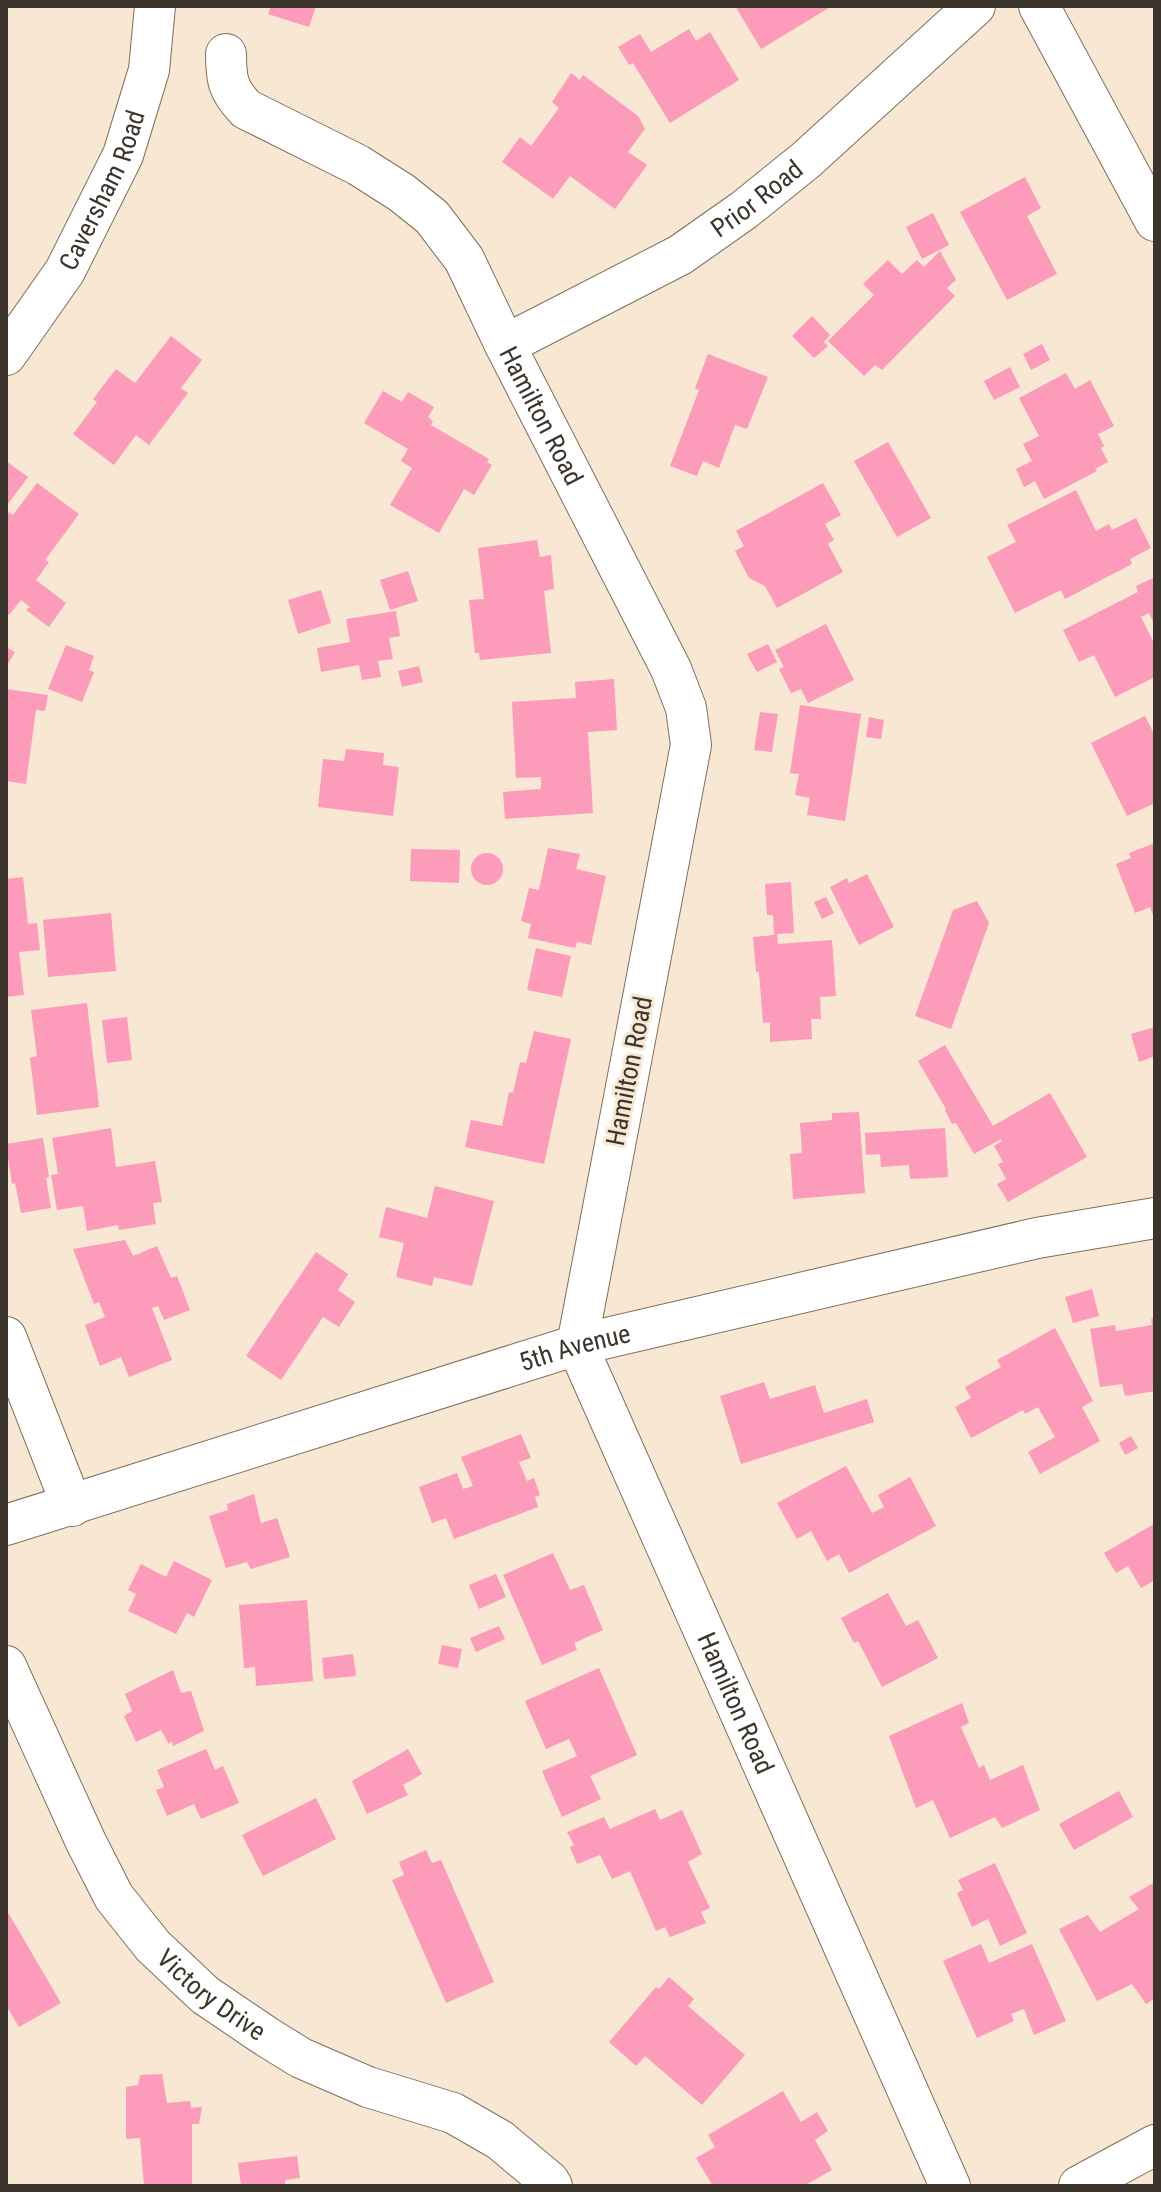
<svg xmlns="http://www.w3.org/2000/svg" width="1161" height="2192" viewBox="0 0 1161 2192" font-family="'Roboto Condensed',sans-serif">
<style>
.building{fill:#fc9bba}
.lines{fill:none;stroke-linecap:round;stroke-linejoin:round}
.minor-casing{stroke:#7e6f5d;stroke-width:42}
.minor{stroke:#fff;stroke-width:40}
.labels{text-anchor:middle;stroke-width:6;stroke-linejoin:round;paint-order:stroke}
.street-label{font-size:26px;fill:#3b352d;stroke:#f8e7d2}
</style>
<rect width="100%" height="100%" fill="#f8e7d2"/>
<g class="building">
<path d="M271,6H316L309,27L268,14Z"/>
<path d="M735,6H832L761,49Z"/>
<path d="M689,29L696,41L710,32L739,80L670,123L633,63L629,65L618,47L640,34L651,52Z"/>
<path d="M571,73L580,80L583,75L638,116L645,129L628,152L647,165L615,209L570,176L553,199L502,162L520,137L531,146L559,108L552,102Z"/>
<path d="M1025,177L1041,208L1027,216L1057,274L1007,300L960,212Z"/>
<path d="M933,213L949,245L922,259L906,227Z"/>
<path d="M940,251L956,280L947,288L955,296L882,370L875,365L864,376L828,341L874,295L863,284L888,260L902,274L917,260L924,267Z"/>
<path d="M812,316L830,335L824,342L828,346L814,358L792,336Z"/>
<path d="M171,336L202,360L181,388L188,393L149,445L136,435L114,465L73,434L97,402L93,399L116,369L135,383Z"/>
<path d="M1042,344L1050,360L1031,370L1023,354Z"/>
<path d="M708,354L768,377L747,429L735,425L719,468L703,461L697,476L670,466L699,390L695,388Z"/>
<path d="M1010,367L1020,387L994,400L984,381Z"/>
<path d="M1066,373L1075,389L1090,380L1114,426L1098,434L1104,446L1101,448L1108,462L1095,469L1097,471L1044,499L1035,481L1024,487L1016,469L1032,461L1023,444L1039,436L1019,398Z"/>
<path d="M383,391L402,402L408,392L434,407L428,417L433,421L431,425L489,459L487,462L492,465L474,495L464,489L439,533L390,505L412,468L401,461L408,449L364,423Z"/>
<path d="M888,442L931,518L897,537L854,461Z"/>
<path d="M6,461L28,477L8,504L6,502Z"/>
<path d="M37,483L79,514L45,560L49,562L36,580L66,603L49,627L26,610L30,607L21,600L9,615L6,613V517L9,512L13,515Z"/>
<path d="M823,483L841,515L825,524L834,540L828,544L843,572L777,608L765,586L749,578L735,551L744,546L736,531Z"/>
<path d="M1076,490L1096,531L1109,524L1112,530L1136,518L1151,548L1130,559L1132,564L1065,599L1061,590L1015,613L987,557L1016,542L1007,525Z"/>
<path d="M537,540L540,557L551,555L554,589L544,591L551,653L480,660L479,653H475L469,600L484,599L478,548Z"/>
<path d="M408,571L418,601L390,610L380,580Z"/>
<path d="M1155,577V626L1149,613L1141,617L1155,645V677L1115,697L1094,655L1079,662L1063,630L1138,592L1136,586Z"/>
<path d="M321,590L331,623L298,634L288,600Z"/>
<path d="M396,611L400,636L389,638L393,659L378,661L381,677L362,680L359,665L321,672L317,648L350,642L346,619Z"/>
<path d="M826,624L854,680L808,703L801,689L791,693L779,669L784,667L775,650Z"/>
<path d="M768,644L777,662L757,672L747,654Z"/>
<path d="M66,645L94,656L89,670L94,672L82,702L48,689Z"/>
<path d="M6,647L15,652L6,667Z"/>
<path d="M419,666L423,682L402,687L398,671Z"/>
<path d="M614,679L617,730L588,732L593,813L505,819L503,792L541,789V777L516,778L512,702L576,698L575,682Z"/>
<path d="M6,689L48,695L45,711L36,710L26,784L6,781Z"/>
<path d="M800,705L861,714L845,821L807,815L810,798L795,795L799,774L790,773Z"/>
<path d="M760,712L778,714L772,752L754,750Z"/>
<path d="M1145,716L1155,736V803L1127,816L1091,743Z"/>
<path d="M869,717L884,720L881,739L866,737Z"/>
<path d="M346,749L384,753L383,765L399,767L393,816L318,807L323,759L344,761Z"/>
<path d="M1155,843V921L1150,907L1135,913L1116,864L1131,858L1129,853Z"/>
<path d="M548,848L580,854L576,869L606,876L591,945L577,942L575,948L528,938L531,924L521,921L529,888L539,890Z"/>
<path d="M411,849L460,850L459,883L410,881Z"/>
<circle cx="487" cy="869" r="16"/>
<path d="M867,874L894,927L859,945L830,887L847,878L849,883Z"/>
<path d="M23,877L28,924L37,923L40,950L19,952L24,995L6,997V879Z"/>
<path d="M791,882L794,933L777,934L778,944L832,940L836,996L820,997L821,1019H811L812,1039L770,1042V1022L763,1023L759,972H756L753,937L774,935L773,915H767L765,884Z"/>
<path d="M826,897L834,913L822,919L814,902Z"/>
<path d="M977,901L989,923L951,1029L915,1016L953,910Z"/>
<path d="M111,913L116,971L48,977L43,920Z"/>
<path d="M536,948L571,956L562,997L527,990Z"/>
<path d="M87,1003L99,1107L37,1115L30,1058L37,1056L31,1010Z"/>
<path d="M127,1017L132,1060L107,1063L102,1020Z"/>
<path d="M1155,1027V1056L1139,1062L1131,1034Z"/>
<path d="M534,1031L571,1039L544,1164L465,1147L471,1120L502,1126L509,1092L513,1093L520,1062L526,1063Z"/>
<path d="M945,1045L993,1126L1050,1093L1087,1157L1008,1202L997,1184L1006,1179L998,1164L1003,1162L994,1146L1002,1141L1001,1139L974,1154L956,1123L952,1124L945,1110L946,1109L918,1061Z"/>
<path d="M859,1112L865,1193L793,1199L790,1154L802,1153L800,1123L832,1120V1113Z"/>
<path d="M111,1128L116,1167L155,1161L162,1202L153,1203L156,1224L119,1230L118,1225L87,1231L83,1206L57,1210L51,1175L58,1174L52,1138Z"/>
<path d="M945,1128L948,1177L910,1179L909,1165L881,1167L880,1154L866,1155L865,1133Z"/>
<path d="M43,1138L49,1177L46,1178L51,1208L21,1213L15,1183L12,1184L6,1144Z"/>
<path d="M435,1186L494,1201L472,1286L434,1277L432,1286L396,1277L404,1243L379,1237L386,1207L427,1218Z"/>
<path d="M125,1240L133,1256L157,1246L171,1278L177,1276L190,1310L164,1320L158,1306L152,1308L172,1360L129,1377L121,1357L100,1366L85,1325L105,1317L99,1302L94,1304L73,1249Z"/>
<path d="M316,1252L348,1274L338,1290L355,1302L339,1327L323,1317L281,1380L246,1356Z"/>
<path d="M1092,1289L1099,1316L1073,1323L1065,1297Z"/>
<path d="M1155,1318V1391L1125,1396L1122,1384L1100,1387L1090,1329L1115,1325L1116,1331L1152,1325L1151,1319Z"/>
<path d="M1055,1328L1093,1401L1082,1407L1100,1441L1040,1474L1028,1452L1055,1437L1038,1407L1025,1414L1023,1410L971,1438L955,1407L971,1398L965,1387L1001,1367L997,1360Z"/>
<path d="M764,1382L770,1399L815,1385L824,1413L867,1399L874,1422L741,1464L720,1396Z"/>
<path d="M521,1434L531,1458L519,1462L527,1481L534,1478L540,1495L535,1497L538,1507L454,1539L446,1518L432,1523L419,1487L457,1473L463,1489L473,1486L461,1457Z"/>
<path d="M1131,1436L1138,1448L1125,1455L1119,1443Z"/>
<path d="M846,1466L872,1513L884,1507L878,1495L910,1477L936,1526L849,1573L839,1554L827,1561L811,1531L797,1539L777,1503Z"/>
<path d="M254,1494L261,1523L277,1518L290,1557L251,1569L247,1562L226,1568L209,1516L228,1510L227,1504Z"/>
<path d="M1154,1524L1155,1580L1141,1588L1128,1566L1116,1573L1104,1553Z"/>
<path d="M553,1553L570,1590L584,1585L603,1630L574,1643L577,1650L542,1665L503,1575Z"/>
<path d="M174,1561L212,1580L194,1617L187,1613L176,1634L128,1611L136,1594L128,1590L141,1564L166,1577Z"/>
<path d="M496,1574L506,1597L479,1609L469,1585Z"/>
<path d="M888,1593L906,1626L918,1620L938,1658L882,1687L858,1641L854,1643L841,1618Z"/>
<path d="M307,1600L313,1681L256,1686L255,1667L244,1668L239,1605Z"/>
<path d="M499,1626L505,1639L476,1652L470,1638Z"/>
<path d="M442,1645L462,1649L458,1668L438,1664Z"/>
<path d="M353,1654L356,1676L324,1679L322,1658Z"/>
<path d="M599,1668L637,1755L590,1776L601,1799L562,1817L542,1771L577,1756L569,1739L546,1749L525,1701Z"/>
<path d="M173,1670L181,1693L191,1691L204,1731L173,1746L172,1741L169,1744L161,1730L136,1742L124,1716L132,1711L125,1694Z"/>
<path d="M962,1703L969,1723L961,1727L979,1768L984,1765L990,1780L1023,1765L1040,1810L1002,1828L995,1817L950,1838L933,1800L916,1808L889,1736Z"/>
<path d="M206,1749L215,1770L223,1766L239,1803L201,1819L194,1804L167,1816L156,1790L164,1787L157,1770Z"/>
<path d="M408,1749L422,1774L403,1785L408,1795L367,1814L352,1781Z"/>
<path d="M1119,1791L1133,1817L1074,1850L1059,1824Z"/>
<path d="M316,1798L336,1839L263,1876L242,1835Z"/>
<path d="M655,1809L660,1820L682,1810L702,1854L688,1862L710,1908L701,1912L706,1923L670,1937L665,1927L656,1931L630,1871L612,1879L600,1855L577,1864L570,1847L574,1845L567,1832L604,1817L610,1829Z"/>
<path d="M426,1850L432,1863L441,1860L494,1982L446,2003L392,1880L404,1875L399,1862Z"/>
<path d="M995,1863L1027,1933L1000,1946L988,1919L972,1927L957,1893L963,1890L958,1880Z"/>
<path d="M1155,1882V1998L1146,2004L1132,1984L1097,2001L1059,1929L1088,1915L1100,1932L1139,1909L1129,1897Z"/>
<path d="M6,1909L61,2003L19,2027L6,2005Z"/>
<path d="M981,1944L989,1963L1032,1944L1066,2021L1034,2035L1024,2009L1011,2014L1014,2021L977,2038L943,1961Z"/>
<path d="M669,1977L694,1999L688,2006L745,2055L702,2105L645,2056L636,2066L609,2042L656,1987L659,1989Z"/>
<path d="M162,2074L167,2103L190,2101L191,2108L202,2107L199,2124H192V2186H144L140,2138L126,2139V2087L138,2085L140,2075Z"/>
<path d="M783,2091L801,2122L817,2112L828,2131L815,2140L832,2170L804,2186H713L696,2158L715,2147L708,2135Z"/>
<path d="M297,2156L300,2178L285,2180V2186H241L238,2163Z"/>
</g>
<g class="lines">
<g class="minor-casing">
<g id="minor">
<path d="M1039,6L1155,221"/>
<path id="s1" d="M226,54C226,80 228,90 246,109L358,165L402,193L432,217L464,259L505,345L671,669L686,708L691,745L577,1345L950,2186"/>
<path id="s2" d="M505,345L680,255L744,210L806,160L975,6"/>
<path id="s3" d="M6,355L65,271L123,155L149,70L155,6"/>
<path d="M6,1337L72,1506"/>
<path id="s4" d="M6,1525L577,1345L1037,1238L1155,1218"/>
<path id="s5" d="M6,1666L86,1842L114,1897L153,1946L205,1995L267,2037L301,2058L368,2087L453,2113L500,2140L549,2181L552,2186"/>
<path d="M1079,2186L1155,2145"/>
</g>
</g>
<use href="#minor" class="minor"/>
</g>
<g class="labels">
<g class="street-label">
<text dy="9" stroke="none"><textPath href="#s3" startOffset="192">Caversham Road</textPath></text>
<text dy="9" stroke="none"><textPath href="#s2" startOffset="292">Prior Road</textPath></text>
<text dy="9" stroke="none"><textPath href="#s1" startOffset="504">Hamilton Road</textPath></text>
<text transform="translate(629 1071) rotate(-79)" y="9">Hamilton Road</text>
<text dy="9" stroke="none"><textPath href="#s4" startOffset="596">5th Avenue</textPath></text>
<text dy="9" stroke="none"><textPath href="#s1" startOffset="1870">Hamilton Road</textPath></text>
<text dy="9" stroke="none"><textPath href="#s5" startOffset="394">Victory Drive</textPath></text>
</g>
</g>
<rect width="1161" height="2192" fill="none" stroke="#3b352d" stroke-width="16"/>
</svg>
